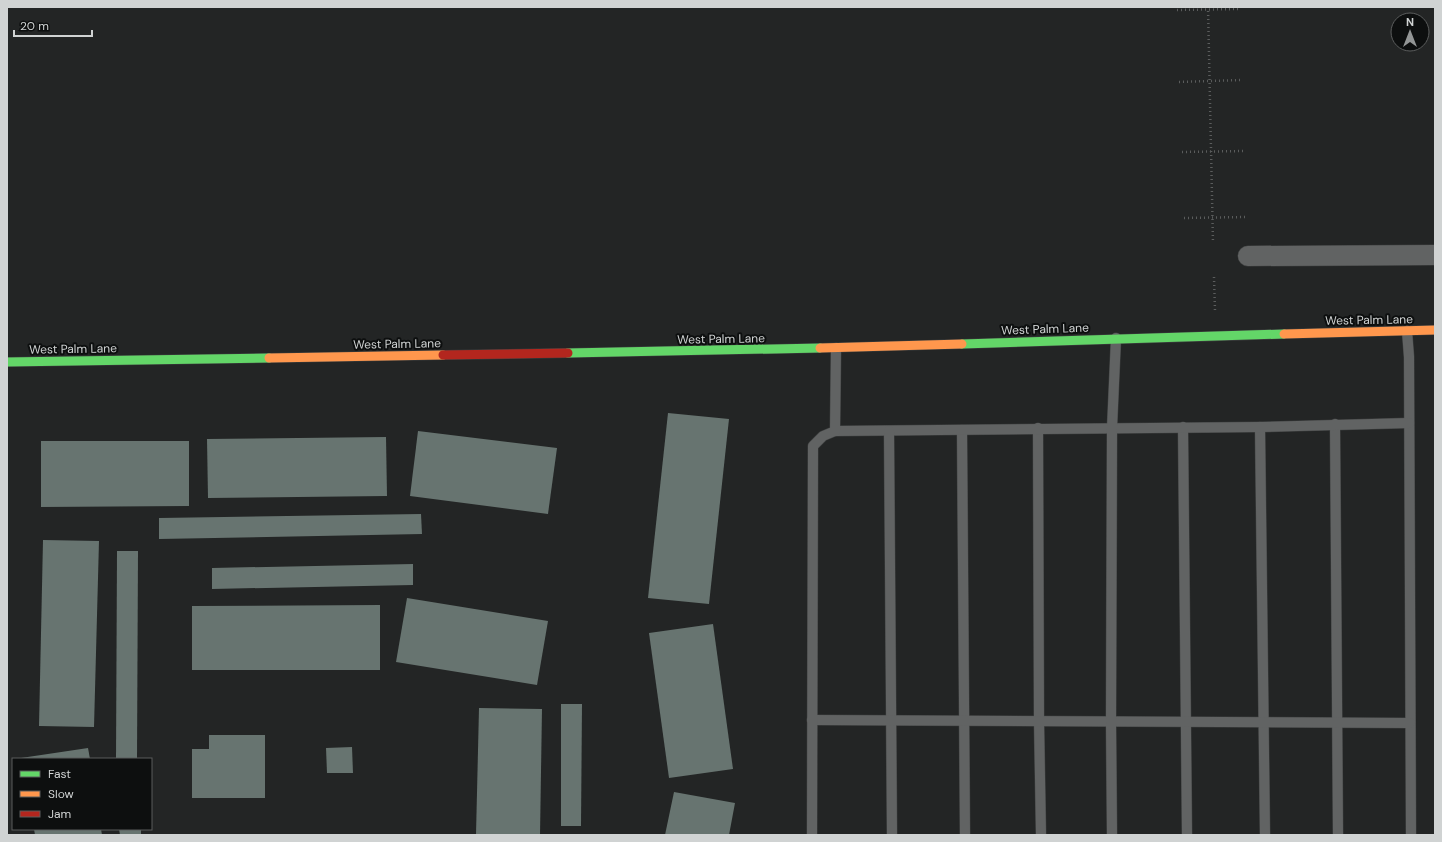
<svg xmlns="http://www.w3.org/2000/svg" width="1442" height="842" viewBox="0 0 1442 842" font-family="'DM Sans',sans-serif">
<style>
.building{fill:#677470}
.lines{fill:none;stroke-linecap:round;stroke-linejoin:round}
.lane-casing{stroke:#3f4141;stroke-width:11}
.street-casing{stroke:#3f4141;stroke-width:21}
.fast-casing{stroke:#3f4141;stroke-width:10}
.slow-casing{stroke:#3f4141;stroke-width:10}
.jam-casing{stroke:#3f4141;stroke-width:10}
.path{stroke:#5b5d5d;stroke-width:2.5;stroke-dasharray:1 3;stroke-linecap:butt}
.lane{stroke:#616363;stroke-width:10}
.street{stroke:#616363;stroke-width:20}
.fast{stroke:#63d668;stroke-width:9}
.slow{stroke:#ff974d;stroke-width:9}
.jam{stroke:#b3261e;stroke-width:9}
.labels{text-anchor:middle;stroke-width:4;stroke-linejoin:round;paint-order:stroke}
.street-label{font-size:12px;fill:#d0d3d3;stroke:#0d0f0f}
</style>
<rect width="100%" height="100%" fill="#232525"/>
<g class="building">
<path d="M668,413L729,419L709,604L648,598Z"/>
<path d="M418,431L557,448L548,514L410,496Z"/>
<path d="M386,437L387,496L208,498L207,439Z"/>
<path d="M41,441H189V506L41,507Z"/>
<path d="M421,514L422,534L159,539V518Z"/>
<path d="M43,540L99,541L94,727L39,726Z"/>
<path d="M117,551H138L137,759H116Z"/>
<path d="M413,564V585L212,589V568Z"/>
<path d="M407,598L548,621L537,685L396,662Z"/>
<path d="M380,605V670H192V606Z"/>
<path d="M713,624L733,769L669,778L649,633Z"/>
<path d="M561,704H582L581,826H561Z"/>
<path d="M479,708L542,709L540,835H476Z"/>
<path d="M209,735H265V798H192V749H209Z"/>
<path d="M352,747L353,773H327L326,748Z"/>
<path d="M88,748L90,759H21V758Z"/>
<path d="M674,792L735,803L729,835H665Z"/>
<path d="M34,829H101L102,835H35Z"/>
<path d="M119,829H141V835H120Z"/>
</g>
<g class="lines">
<g class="lane-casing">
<g id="lane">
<path d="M1407,331L1409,357L1411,835"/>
<path d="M1335,424L1338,835"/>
<path d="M1183,427L1187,835"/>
<path d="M1260,427L1265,835"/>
<path d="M1038,428L1039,721L1041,835"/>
<path d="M962,430L965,835"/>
<path d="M835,431L1260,427L1409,423"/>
<path d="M889,431L892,835"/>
<path d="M812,720L1410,723"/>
<path d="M812,835L813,446L823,436L835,431L836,348"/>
<path d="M1112,835L1111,722L1112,428L1116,338"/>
</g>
</g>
<g class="street-casing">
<path id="street" d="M1248,256L1435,255"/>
</g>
<g class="fast-casing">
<g id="fast">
<path d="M962,344L1284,334"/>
<path d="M568,353L820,348"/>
<path d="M7,362L269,358"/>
</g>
</g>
<g class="slow-casing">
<g id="slow">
<path d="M1284,334L1435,330"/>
<path d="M820,348L962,344"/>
<path d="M269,358L443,355"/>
</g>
</g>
<g class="jam-casing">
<path id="jam" d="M443,355L568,353"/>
</g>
<g class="path">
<path d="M1208,7L1213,243"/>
<path d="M1177,10L1240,9"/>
<path d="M1179,82L1242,80"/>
<path d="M1182,152L1244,151"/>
<path d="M1184,218L1246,217"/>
<path d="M1214,277L1215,311"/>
</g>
<use href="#lane" class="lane"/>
<use href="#street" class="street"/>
<use href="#fast" class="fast"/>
<use href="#slow" class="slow"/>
<use href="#jam" class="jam"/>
</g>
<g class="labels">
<g class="street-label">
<text transform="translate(1369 320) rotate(-1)" y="4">West Palm Lane</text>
<text transform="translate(1045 329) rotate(-2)" y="4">West Palm Lane</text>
<text transform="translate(721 339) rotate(-1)" y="4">West Palm Lane</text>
<text transform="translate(397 344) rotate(-1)" y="4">West Palm Lane</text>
<text transform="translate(73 349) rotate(-1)" y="4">West Palm Lane</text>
</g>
</g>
<rect width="1442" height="842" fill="none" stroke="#d0d3d3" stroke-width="16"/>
<rect x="12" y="758" width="140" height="72" fill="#0d0f0f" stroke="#5b5d5d"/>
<rect x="20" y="771" width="20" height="6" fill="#63d668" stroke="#5b5d5d"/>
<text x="48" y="778" font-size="12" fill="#d0d3d3">Fast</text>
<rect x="20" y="791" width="20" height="6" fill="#ff974d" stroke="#5b5d5d"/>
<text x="48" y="798" font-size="12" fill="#d0d3d3">Slow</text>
<rect x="20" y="811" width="20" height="6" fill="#b3261e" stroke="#5b5d5d"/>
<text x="48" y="818" font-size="12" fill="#d0d3d3">Jam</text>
<g transform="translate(1410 32)"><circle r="19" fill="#0d0f0f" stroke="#5b5d5d"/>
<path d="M0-3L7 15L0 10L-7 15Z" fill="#939696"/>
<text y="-6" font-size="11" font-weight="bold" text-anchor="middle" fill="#d0d3d3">N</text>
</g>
<path d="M14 30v6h78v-6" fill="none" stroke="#d0d3d3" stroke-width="2"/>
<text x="20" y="30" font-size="12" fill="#d0d3d3" stroke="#0d0f0f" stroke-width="3" paint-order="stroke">20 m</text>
</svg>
